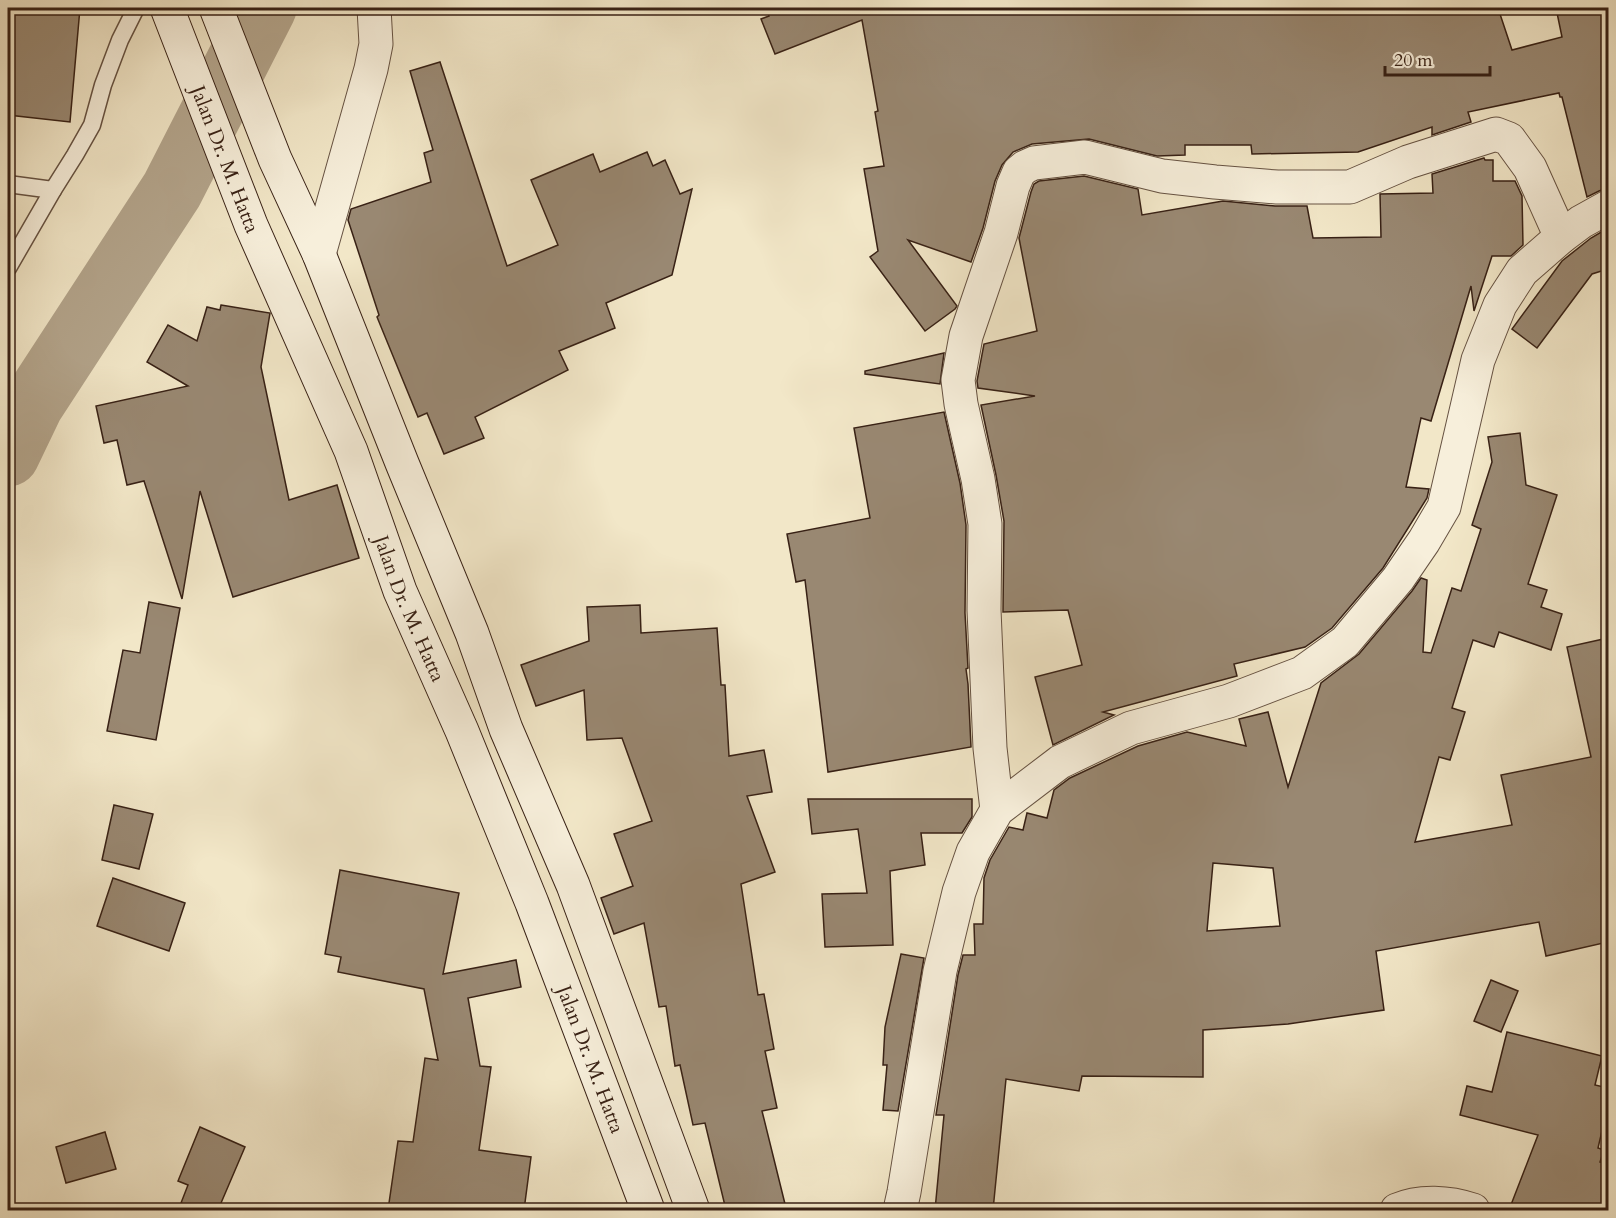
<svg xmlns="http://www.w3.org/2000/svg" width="1616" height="1218" viewBox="0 0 1616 1218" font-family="Cardo,serif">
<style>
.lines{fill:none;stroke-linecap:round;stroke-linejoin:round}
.river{stroke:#b3a48b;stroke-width:63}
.building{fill:#998872;stroke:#382115;stroke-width:1.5;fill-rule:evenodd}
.service-casing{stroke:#665242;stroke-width:19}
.minor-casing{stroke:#665242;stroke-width:35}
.secondary-casing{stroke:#382115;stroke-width:35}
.service{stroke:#f7efdb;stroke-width:16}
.minor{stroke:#f7efdb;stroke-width:33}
.secondary{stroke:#f7efdb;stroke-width:33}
.labels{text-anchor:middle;stroke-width:4.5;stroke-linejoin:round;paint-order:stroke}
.street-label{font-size:20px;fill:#382115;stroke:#f7efdb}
</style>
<rect width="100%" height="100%" fill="#f2e7c8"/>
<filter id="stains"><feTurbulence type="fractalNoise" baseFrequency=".00333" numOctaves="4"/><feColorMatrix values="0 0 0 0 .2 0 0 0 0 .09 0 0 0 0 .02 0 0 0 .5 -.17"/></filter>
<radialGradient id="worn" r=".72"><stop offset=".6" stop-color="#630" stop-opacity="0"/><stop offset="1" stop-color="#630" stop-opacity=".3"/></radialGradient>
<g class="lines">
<path class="river" d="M8,455L32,405L172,190L265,8"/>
</g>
<g class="building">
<path d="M8,8H80L70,122L8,115Z"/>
<path d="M766,8H1234L1226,12L1365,11L1375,8H1498L1512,50L1562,37L1556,8H1608V188L1599,191L1587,197L1562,97H1560L1559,93L1468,112L1471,122L1432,135V127L1358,152L1252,154L1251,145H1185V155L1157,156L1089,139L1032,144L1013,152L1002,165L995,181L983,228L971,262L908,240L957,306L955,309L925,331L870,257L878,251L864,169L884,166L875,112L878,111L862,20L775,54L761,19L769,16Z"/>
<path d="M440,62L507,266L558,245L531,180L593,154L600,172L647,152L653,166L665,160L680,194L692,189L672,275L606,303L615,328L559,351L568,370L475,417L484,438L444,454L427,413L418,417L377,317L379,315L348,220L351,209L431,182L424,153L433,150L410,71Z"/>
<path d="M1484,158L1485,160H1493V181H1515L1522,196L1523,245L1511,256H1492L1474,311L1471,286L1431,421L1421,418L1406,487L1429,489L1427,498L1383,568L1332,628L1305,647L1234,664L1237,676L1103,712L1114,715L1053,745L1035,677L1082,665L1068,610L1003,612L1004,521L996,475L981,405L1035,396L978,388L977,381L984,344L1037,331L1019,238L1031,192L1034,184L1039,181L1084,176L1138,189L1142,215L1223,201L1275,206H1307L1313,238L1381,237L1380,194L1433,193L1432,174Z"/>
<path d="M1608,228V269L1592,274L1537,348L1512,329L1562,261L1591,238Z"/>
<path d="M221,305L270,313L261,367L289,500L337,485L359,558L233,597L200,491L182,599L144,481L127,485L117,440L104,443L96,406L188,386L147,362L168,325L197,341L207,307L220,310Z"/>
<path d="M944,353L940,384L865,374V371Z"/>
<path d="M944,412L960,483L966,525L965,613L968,668L966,669L968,684L971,747L828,772L805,580L796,582L787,534L870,518L854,428Z"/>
<path d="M1520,433L1526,485L1557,495L1528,584L1547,590L1541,607L1562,614L1551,650L1499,632L1494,647L1473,640L1452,708L1465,712L1450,760L1439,757L1415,842L1512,825L1501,775L1591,757L1567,647L1608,638V942L1546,956L1539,922L1376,951L1384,1010L1288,1024L1203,1030V1077L1082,1076L1079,1091L1006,1079L993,1210H935L944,1115H936L958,975L963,955H975L974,924H983L984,878L990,860L1009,827L1023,830L1027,813L1047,818L1054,790L1070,778L1138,746L1187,732L1246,746L1239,719L1268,712L1288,787L1321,683L1359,654L1412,591L1421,578L1427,580L1423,652L1431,653L1452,588L1461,591L1481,529L1472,525L1492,462L1488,437ZM1213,863L1273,868L1280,926L1207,931Z"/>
<path d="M149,602L180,608L156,740L107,731L123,650L140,653Z"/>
<path d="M640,605L641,633L717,628L721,685H725L729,756L764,750L772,792L747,796L775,872L741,884L758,995L764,994L774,1049L765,1051L777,1108L762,1111L785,1204L756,1210H726L705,1123L693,1125L680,1065L675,1066L666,1006L659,1007L644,923L614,934L601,898L633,886L614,834L652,821L622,738L587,740L584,690L536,706L521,665L589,641L587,607Z"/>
<path d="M808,799H972V817L962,833H921L925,865L890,871L893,945L825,947L822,894L867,893L858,829L812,834Z"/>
<path d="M114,805L153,814L139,869L102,860Z"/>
<path d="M340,870L459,893L443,974L516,960L521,987L468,998L480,1066L491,1067L479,1150L531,1157L524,1210H388L398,1141L413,1142L425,1058L438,1060L424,989L338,972L341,957L325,954Z"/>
<path d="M113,878L185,903L169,951L97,926Z"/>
<path d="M901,954L924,958L898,1111L883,1110L887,1065H883L885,1027Z"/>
<path d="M1491,980L1518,991L1501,1032L1474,1021Z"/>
<path d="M1507,1032L1602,1056L1595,1085L1608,1088V1105L1598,1148L1604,1150L1600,1162L1608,1165V1210H1509L1538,1135L1460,1115L1467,1086L1492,1092Z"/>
<path d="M200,1127L245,1147L218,1210H200L181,1203L188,1185L178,1181Z"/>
<path d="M105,1132L116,1169L66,1183L56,1147Z"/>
</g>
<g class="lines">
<g class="service-casing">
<g id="service">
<path d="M8,184L53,190"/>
<path d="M8,268L53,190L75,155L92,125L103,85L120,40L136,8"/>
</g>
</g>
<g class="minor-casing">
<g id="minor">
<path d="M319,254L371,69L376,44L374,8"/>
<path d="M997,810L990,748L984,610L985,524L978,479L961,404L958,380L966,336L1001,233L1013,186L1019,172L1025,167L1034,163L1085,157L1162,176L1215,182L1277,187H1350L1408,162L1496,134L1509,139L1530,168L1561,237"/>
<path d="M900,1210L904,1192L940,971L959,892L973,852L997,810L1060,762L1131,728L1229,701L1302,673L1345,642L1398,579L1424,541L1444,507L1478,360L1500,305L1522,271L1561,237L1581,222L1608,207"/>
<path d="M1397,1210C1420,1200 1449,1202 1473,1210"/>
</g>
</g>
<g class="secondary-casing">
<g id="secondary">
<path id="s1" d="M167,8L251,225L351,451L400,591L462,731L532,903L648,1210"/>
<path d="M216,8L275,159L319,254L402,463L472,633L506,729L573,885L693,1210"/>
</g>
</g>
<use href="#service" class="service"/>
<use href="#minor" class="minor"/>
<use href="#secondary" class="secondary"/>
</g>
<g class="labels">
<g class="street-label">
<text dy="7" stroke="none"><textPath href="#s1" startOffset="162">Jalan Dr. M. Hatta</textPath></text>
<text dy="7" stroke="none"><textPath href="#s1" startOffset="648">Jalan Dr. M. Hatta</textPath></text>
<text dy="7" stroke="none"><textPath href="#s1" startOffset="1134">Jalan Dr. M. Hatta</textPath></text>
</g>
</g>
<rect width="1616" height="1218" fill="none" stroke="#f2e7c8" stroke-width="30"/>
<rect x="9" y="9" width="1598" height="1200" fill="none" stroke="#382115" stroke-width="3"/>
<rect x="15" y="15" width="1586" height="1188" fill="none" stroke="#382115" stroke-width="1.5"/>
<path d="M1385 66v9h105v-9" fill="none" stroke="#382115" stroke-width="3"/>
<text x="1394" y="66" font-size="18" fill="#382115" stroke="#f7efdb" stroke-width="4.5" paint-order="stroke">20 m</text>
<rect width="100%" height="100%" filter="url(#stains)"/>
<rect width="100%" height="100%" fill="url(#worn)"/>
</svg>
